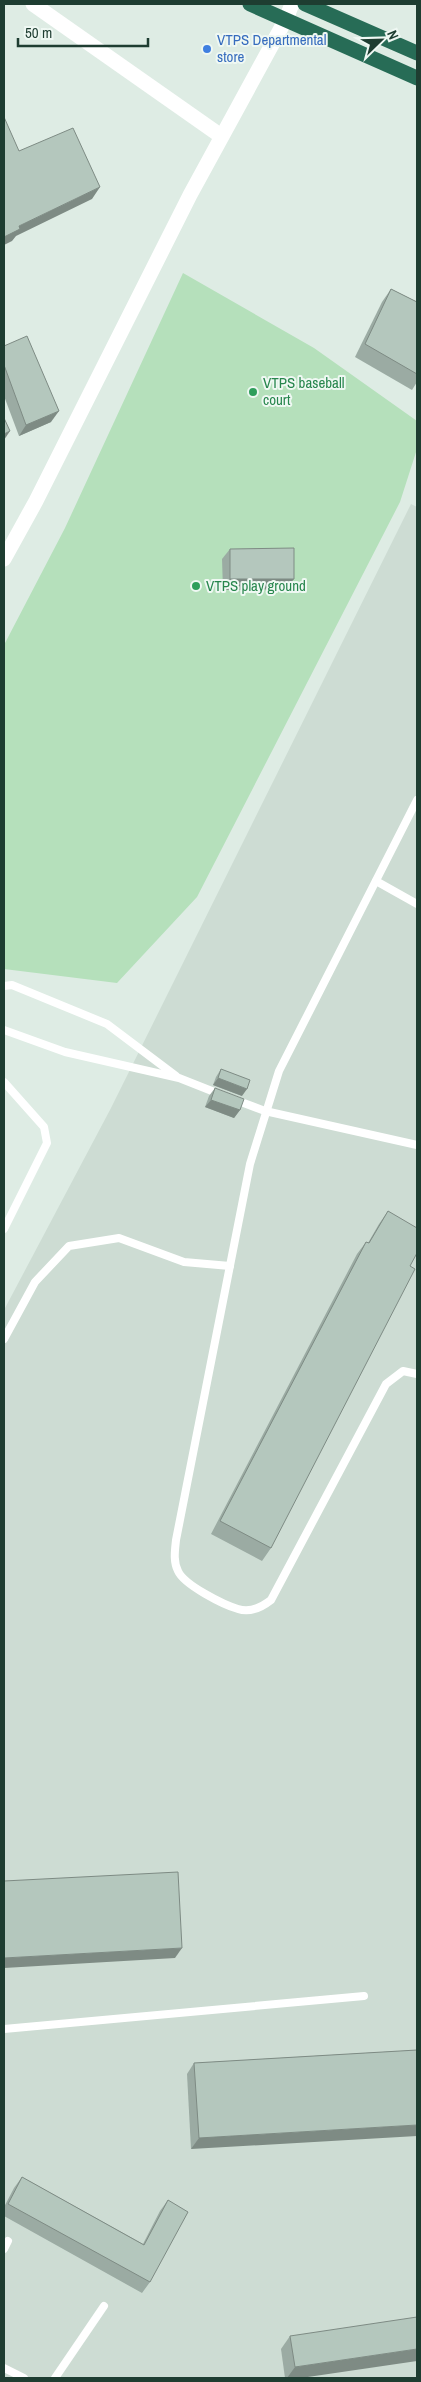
<svg xmlns="http://www.w3.org/2000/svg" width="421" height="2382" viewBox="0 0 421 2382" font-family="'Archivo Narrow',sans-serif">
<style>
.built{fill:#cddcd3}
.green{fill:#b5e0bb}
.lines{fill:none;stroke-linecap:round;stroke-linejoin:round}
.lane{stroke:#fff;stroke-width:8}
.street{stroke:#fff;stroke-width:15}
.secondary{stroke:#fff;stroke-width:15}
.highway{stroke:#276c56;stroke-width:15}
.wall{fill:#9baba3}
.shaded-wall{fill:#7e8b84}
.building{fill:#b4c7bd;stroke:#7e8b84}
.shop-dot{fill:#3f7fe0;stroke:#eff8f3;stroke-width:2}
.leisure-dot{fill:#2e9e5b;stroke:#eff8f3;stroke-width:2}
.labels{text-anchor:middle;stroke-width:4;stroke-linejoin:round;paint-order:stroke}
.shop-label{font-size:15px;fill:#366cbe;stroke:#eff8f3;text-anchor:start}
.leisure-label{font-size:15px;fill:#27864d;stroke:#eff8f3;text-anchor:start}
</style>
<rect width="100%" height="100%" fill="#deece4"/>
<path class="built" d="M411,504L417,507V2378H4V1310L111,1108Z"/>
<path class="green" d="M183,273L314,348L417,421V449L400,502L197,897L117,983L4,969V645L65,528Z"/>
<g class="lines">
<g class="lane">
<path d="M417,800L279,1071L250,1164L176,1540C175,1550 173,1561 178,1571C184,1585 224,1605 238,1609C250,1613 262,1607 271,1600L386,1384L403,1371L417,1374"/>
<path d="M376,881L417,904"/>
<path d="M4,986L12,985L107,1024L176,1076"/>
<path d="M4,1030L65,1052L179,1078L222,1095"/>
<path d="M4,1082L44,1127L47,1143L4,1229"/>
<path d="M233,1099L265,1111L417,1145"/>
<path d="M4,1339L35,1282L69,1246L119,1238L184,1262L230,1266"/>
<path d="M4,2029L364,1996"/>
<path d="M4,2249L8,2241"/>
<path d="M4,2368L24,2378"/>
<path d="M55,2378L104,2306"/>
</g>
<g class="street">
<path d="M33,4L221,136"/>
<path d="M286,19L292,4"/>
</g>
<path class="secondary" d="M4,559L36,501L190,195L286,19"/>
<g class="highway">
<path d="M250,4L417,78"/>
<path d="M305,4L417,53"/>
</g>
</g>
<g class="wall">
<path d="M391,289L417,302V382L412,390L355,357L382,302Z"/>
<path d="M4,346L51,422L19,436L4,396Z"/>
<path d="M230,549L286,589L223,590L222,559Z"/>
<path d="M221,1069L242,1096L213,1085L216,1077Z"/>
<path d="M215,1088L240,1110L234,1118L205,1107L209,1096Z"/>
<path d="M388,1211L410,1266L271,1548L262,1561L211,1534L357,1254L366,1242L368,1243L379,1224Z"/>
<path d="M417,2050L191,2149L187,2074L194,2063Z"/>
<path d="M22,2177L143,2244L160,2211L168,2200L150,2282L142,2293L4,2216V2207L14,2188Z"/>
<path d="M290,2336L301,2378H285L281,2349Z"/>
</g>
<g class="shaded-wall">
<path d="M100,187L92,199L16,236L12,241L4,245V237L19,226Z"/>
<path d="M59,411L51,422L19,436L26,425Z"/>
<path d="M10,431L4,440V434Z"/>
<path d="M230,579H294L286,589L223,590Z"/>
<path d="M218,1078L247,1089L242,1096L213,1085Z"/>
<path d="M211,1100L240,1110L234,1118L205,1107Z"/>
<path d="M182,1948L175,1958L4,1968V1958Z"/>
<path d="M417,2125V2136L191,2149L199,2138Z"/>
<path d="M417,2349V2361L301,2378H287L295,2367Z"/>
</g>
<g class="building">
<path d="M4,117L19,151L73,128L100,187L19,226L20,229L4,237Z"/>
<path d="M391,289L417,302V374L365,344Z"/>
<path d="M27,336L59,411L26,425L4,365V346Z"/>
<path d="M4,418L10,431L4,434Z"/>
<path d="M294,548V579H230V549Z"/>
<path d="M221,1069L250,1080L247,1089L218,1078Z"/>
<path d="M215,1088L244,1099L240,1110L211,1100Z"/>
<path d="M388,1211L417,1228V1253L410,1266L415,1269L271,1548L220,1521L366,1242L369,1243Z"/>
<path d="M178,1872L182,1948L4,1958V1881Z"/>
<path d="M417,2050V2125L199,2138L194,2063Z"/>
<path d="M22,2177L144,2245L168,2200L188,2212L150,2282L8,2204Z"/>
<path d="M417,2317V2349L295,2367L290,2336Z"/>
</g>
<circle class="shop-dot" cx="207" cy="49" r="5"/>
<g class="leisure-dot">
<circle cx="253" cy="392" r="5"/>
<circle cx="196" cy="586" r="5"/>
</g>
<g class="labels">
<g class="shop-label">
<text x="217" y="45">VTPS Departmental<tspan x="217" dy="17">store</tspan></text>
</g>
<g class="leisure-label">
<text x="263" y="388">VTPS baseball<tspan x="263" dy="17">court</tspan></text>
<text x="206" y="591">VTPS play ground</text>
</g>
</g>
<rect width="421" height="2382" fill="none" stroke="#1e3d31" stroke-width="10"/>
<g transform="translate(381 40) rotate(67)" stroke="#eff8f3" stroke-width="4" paint-order="stroke">
<path d="M0-4L9 19L0 12L-9 19Z" fill="#1e3d31"/>
<text y="-8" font-size="14" font-weight="bold" text-anchor="middle" fill="#1e3d31">N</text>
</g>
<path d="M18 38v8h130v-8" fill="none" stroke="#1e3d31" stroke-width="2.5"/>
<text x="25" y="38" font-size="15" fill="#1e3d31" stroke="#eff8f3" stroke-width="4" paint-order="stroke">50 m</text>
</svg>
